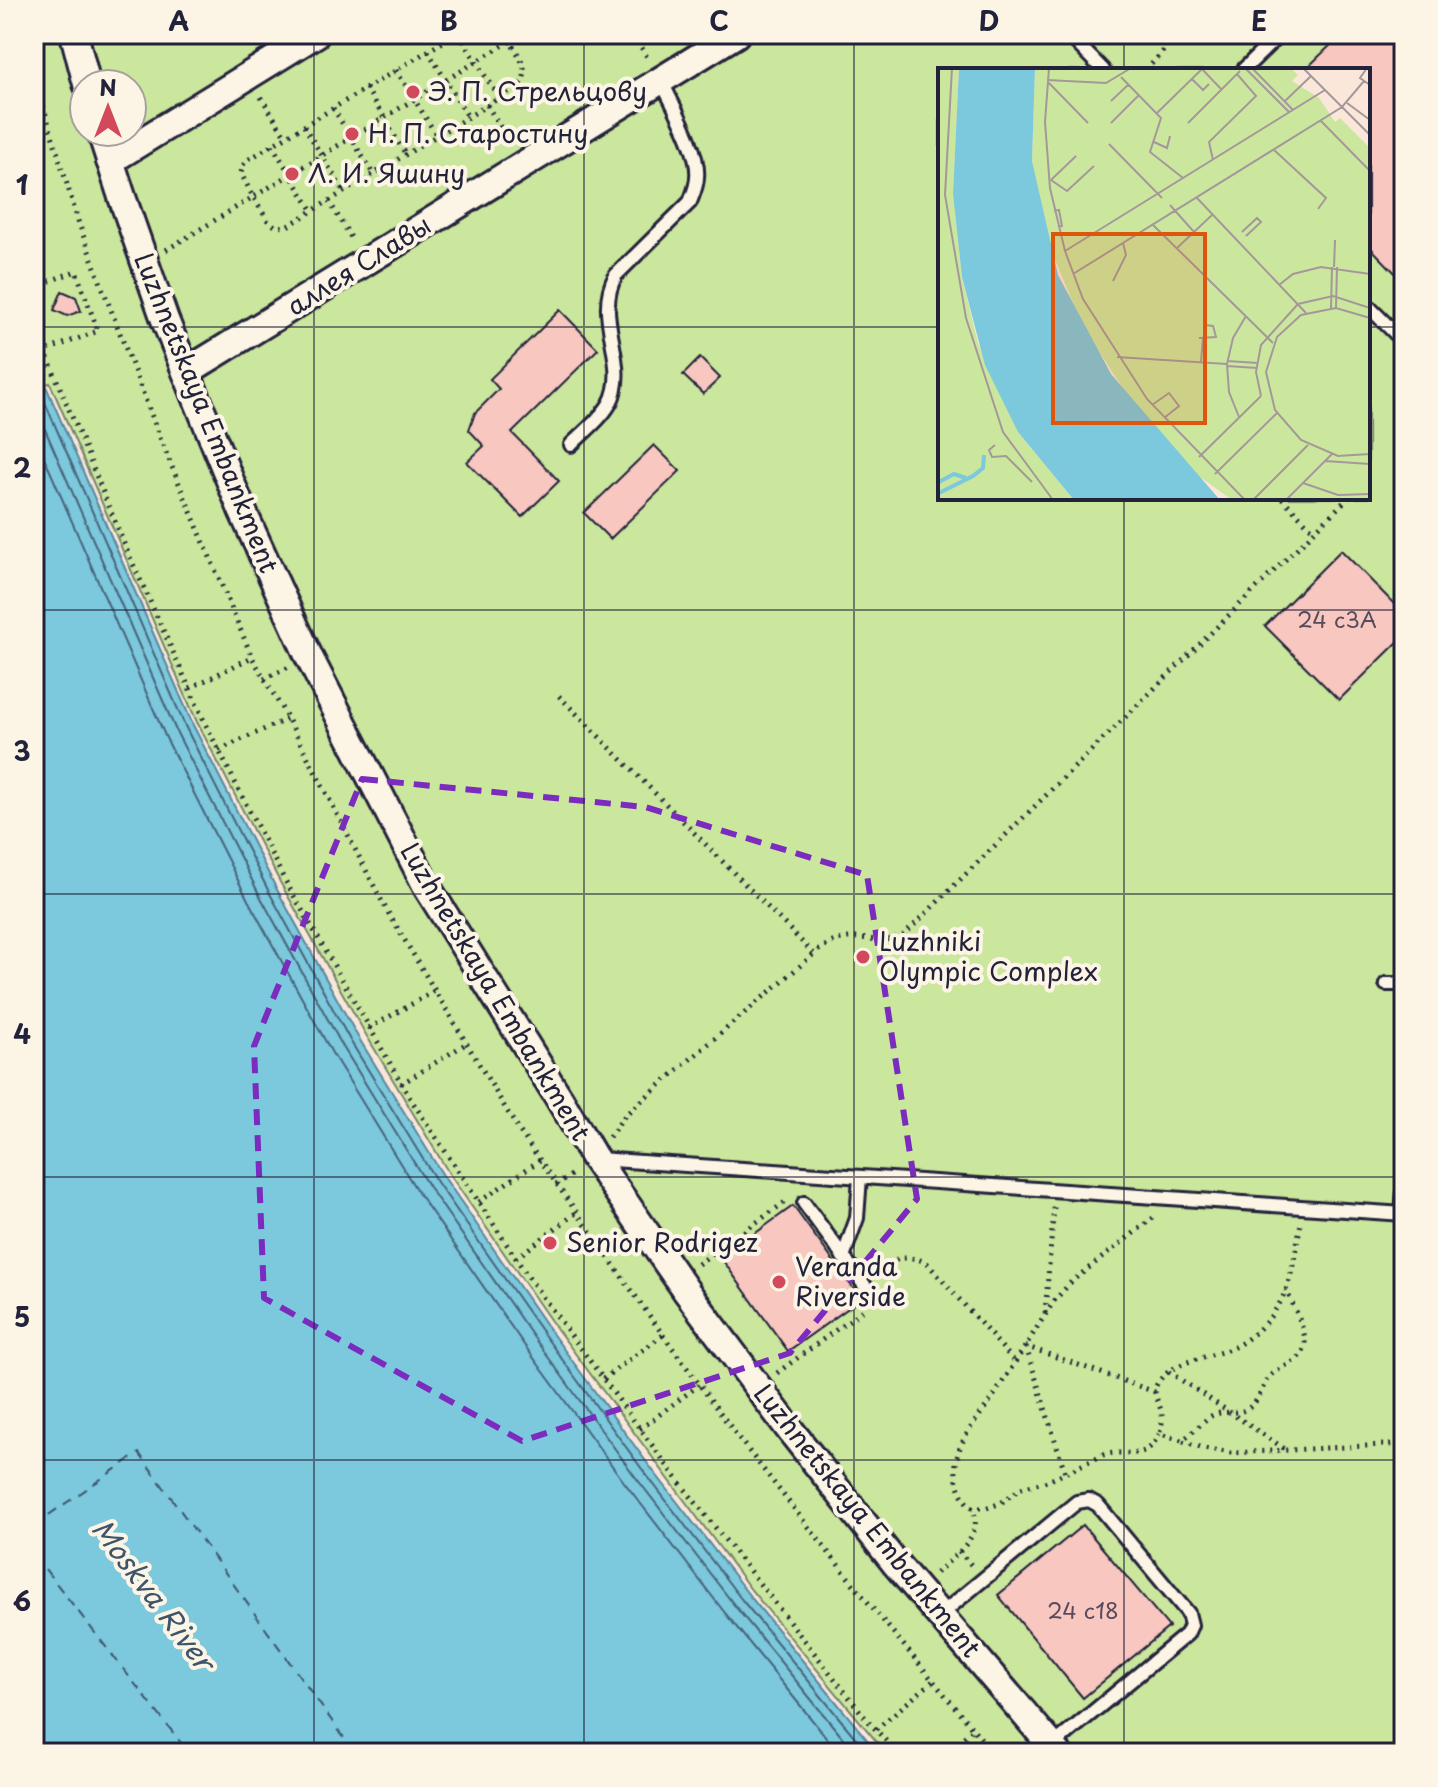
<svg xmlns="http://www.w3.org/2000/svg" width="1438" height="1787" viewBox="0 0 1438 1787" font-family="'Playpen Sans',sans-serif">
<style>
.pitch{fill:#cbe69d;stroke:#76846c;stroke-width:2;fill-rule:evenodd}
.water{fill:#7cc8dc;stroke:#58869c;stroke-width:2}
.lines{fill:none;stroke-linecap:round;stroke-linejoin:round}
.shore{stroke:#46647b;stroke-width:2}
.ferry{stroke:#3d546b;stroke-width:2;stroke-dasharray:10 8;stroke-linecap:butt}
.building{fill:#f7c7c0;stroke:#22223b;stroke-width:2}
.service-casing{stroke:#22223b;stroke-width:18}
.minor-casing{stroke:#22223b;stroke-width:32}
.path{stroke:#22223b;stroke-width:5;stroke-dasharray:2 6;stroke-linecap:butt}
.service{stroke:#fcf5e5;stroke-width:12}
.minor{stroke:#fcf5e5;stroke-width:26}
.marked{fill:none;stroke:#7b2cbf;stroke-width:6;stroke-dasharray:16 10;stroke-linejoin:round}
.grid{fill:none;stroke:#22223b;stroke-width:2;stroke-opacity:0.55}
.poi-dot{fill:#d1495b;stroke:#fcf5e5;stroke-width:3}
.labels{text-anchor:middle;stroke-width:8;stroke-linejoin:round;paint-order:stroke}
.number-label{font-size:22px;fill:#574b5c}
.poi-label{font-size:26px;fill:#22223b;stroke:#fcf5e5;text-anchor:start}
.street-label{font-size:26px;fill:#22223b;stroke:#fcf5e5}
.water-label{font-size:28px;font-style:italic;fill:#3d546b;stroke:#fcf5e5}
.inset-river{fill:none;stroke:#7cc8dc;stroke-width:4}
.inset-road{fill:none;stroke:#a4989a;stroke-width:2}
.view{fill:#de560e;fill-opacity:0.15;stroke:#de560e;stroke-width:4}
.inset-edge{fill:none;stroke:#22223b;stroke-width:4}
.neatline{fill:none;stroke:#22223b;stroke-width:3}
.grid-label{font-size:26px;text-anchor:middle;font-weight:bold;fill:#22223b}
</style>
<rect width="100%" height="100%" fill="#fae7da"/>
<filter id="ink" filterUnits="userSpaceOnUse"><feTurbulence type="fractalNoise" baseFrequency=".0125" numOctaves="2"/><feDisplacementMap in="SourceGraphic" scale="16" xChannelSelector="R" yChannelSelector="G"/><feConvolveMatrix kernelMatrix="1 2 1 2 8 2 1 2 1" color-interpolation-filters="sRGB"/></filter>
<g filter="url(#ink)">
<path class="pitch" d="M34,34H1404V1753H886L752,1591L551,1321L450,1175L365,1033L280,882L197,722L50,383L45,384L34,353ZM940,70H1368V498H940ZM84,84H132V132H84Z"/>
<path class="water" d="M34,353L45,384L193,725L275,886L358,1037L444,1177L546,1325L648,1464L749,1595L878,1753H34Z"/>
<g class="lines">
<g class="shore">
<path d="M34,377L186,728L268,890L351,1042L437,1182L540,1329L642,1469L742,1600L868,1753"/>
<path d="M34,404L177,733L259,894L343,1047L429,1187L532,1335L634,1475L735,1606L855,1753"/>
<path d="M34,434L166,738L248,900L332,1053L419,1194L522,1342L624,1482L725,1613L839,1753"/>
</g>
<g class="ferry">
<path d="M34,1525L139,1453L355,1753"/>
<path d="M34,1555L189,1753"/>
</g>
</g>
<g class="building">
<path d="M1342,34H1404V282L1368,245V70H1305Z"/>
<path d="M62,291L76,297L81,311L67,316L54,310Z"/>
<path d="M560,310L598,349L512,433L559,481L522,517L467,462L484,446L469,430L475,413L499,389L490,379Z"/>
<path d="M700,358L720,378L703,394L683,375Z"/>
<path d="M654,445L680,471L610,539L584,513Z"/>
<path d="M1341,550L1404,614V636L1339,700L1265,626Z"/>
<path d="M793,1206L861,1299L788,1351L721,1258Z"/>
<path d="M1083,1525L1169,1627L1083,1698L998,1595Z"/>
</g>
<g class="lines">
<g class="service-casing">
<g id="service">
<path d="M1068,34L1103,70"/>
<path d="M1243,70L1280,34"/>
<path d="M1368,306L1404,342"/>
<path d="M571,445C584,432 601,419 610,403C631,363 592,317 616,275L690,202C693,194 697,186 697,177C700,152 672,104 661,80"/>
<path d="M1386,984H1404"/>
<path d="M598,1159L1404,1214"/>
<path d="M804,1203L870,1293"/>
<path d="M1402,1214L1404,1190"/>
<path d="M843,1257L857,1218L860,1177"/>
<path d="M940,1615L1077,1502L1089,1500L1098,1505L1188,1613L1191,1625L1187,1634L1052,1746"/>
</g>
</g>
<g class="minor-casing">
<g id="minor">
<path d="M74,34L87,84"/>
<path d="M101,132L122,197L165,320L242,510L309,657L427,887L559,1098L595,1159L687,1292L790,1430L895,1563L1058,1753"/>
<path d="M110,161L316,34"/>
<path d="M186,372L736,34"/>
</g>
</g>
<g class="path">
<path d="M456,34L246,161L243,165L241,173L253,197L268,221L275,226L286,227L519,86C534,69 514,50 505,34"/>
<path d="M459,34L499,98"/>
<path d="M633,34L649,60"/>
<path d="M428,51L468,117"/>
<path d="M396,70L437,136"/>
<path d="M1146,70L1166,48L1167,34"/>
<path d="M34,75L79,224L103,289L162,443L252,657L288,719L386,909L518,1129L663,1335L741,1441L862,1595L993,1753"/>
<path d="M366,88L406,155"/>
<path d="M261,97L286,137"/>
<path d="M487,105L511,145"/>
<path d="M333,108L373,174"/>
<path d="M304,126L344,192"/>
<path d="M272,145L313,211"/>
<path d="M329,201L353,241"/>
<path d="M166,250L522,34"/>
<path d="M34,287L76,271L98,331L45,351"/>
<path d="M34,320L45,351L125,546L206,725L282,875L410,1098L529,1278L640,1429L681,1484L868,1721L897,1753"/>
<path d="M1282,498L1314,531"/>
<path d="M264,679L289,667"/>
<path d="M190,688L252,657"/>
<path d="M559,696L814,954C852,922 870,950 904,935L1348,498"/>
<path d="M219,750L287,719"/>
<path d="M369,1028L435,991"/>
<path d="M401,1084L467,1043"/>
<path d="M609,1137L626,1114L814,954"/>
<path d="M556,1185L575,1172"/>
<path d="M479,1202L540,1160"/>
<path d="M516,1258L576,1213"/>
<path d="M698,1264L788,1200"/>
<path d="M874,1270C894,1261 905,1252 927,1263L1015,1362"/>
<path d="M1286,1289C1292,1304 1305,1327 1305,1342C1305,1362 1282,1365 1271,1375C1262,1384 1261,1398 1251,1406C1240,1416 1228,1410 1216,1414C1204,1417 1195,1433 1182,1440L1160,1434C1161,1427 1163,1422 1162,1415C1161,1405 1152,1395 1156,1386C1169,1360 1210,1358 1232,1348C1251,1339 1267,1323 1278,1306C1293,1282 1295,1250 1301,1223"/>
<path d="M1045,1313L1054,1207"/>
<path d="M1025,1346L1155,1392"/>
<path d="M1026,1347L1065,1472"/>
<path d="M1169,1372L1285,1449"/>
<path d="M777,1373L866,1308"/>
<path d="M603,1379L663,1335"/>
<path d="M640,1429L699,1385"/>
<path d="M1183,1441L1203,1448L1231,1453L1404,1444"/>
<path d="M971,1508H987L1001,1503L1021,1488L1048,1481L1103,1455C1128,1448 1145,1464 1159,1434"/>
<path d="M959,1551L972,1566"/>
<path d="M936,1573C953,1557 986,1535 972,1508C971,1507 964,1500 964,1498C957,1488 955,1475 956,1463C960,1435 980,1417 995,1394C1015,1363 1034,1332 1054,1301L1072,1281L1157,1215"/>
<path d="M876,1729L933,1681"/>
<path d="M946,1753L973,1729"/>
</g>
<use href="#service" class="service"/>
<use href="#minor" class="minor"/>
</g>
</g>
<path class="marked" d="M362,779L645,807L867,875L917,1199L790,1353L522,1441L264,1298L254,1046Z"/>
<path class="grid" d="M314,34V1753M584,34V1753M854,34V1753M1124,34V70M34,327H940M1368,327H1404M1124,498V1753M34,610H1404M34,894H1404M34,1177H1404M34,1460H1404"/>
<g class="poi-dot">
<circle cx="413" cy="92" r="8"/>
<circle cx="352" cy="134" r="8"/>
<circle cx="292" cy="174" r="8"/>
<circle cx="863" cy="957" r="8"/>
<circle cx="550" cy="1243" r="8"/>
<circle cx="779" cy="1282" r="8"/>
</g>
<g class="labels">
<g class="number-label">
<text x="1337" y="628">24 с3А</text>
<text x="1083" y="1619">24 с18</text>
</g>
<g class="poi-label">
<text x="429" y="101">Э. П. Стрельцову</text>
<text x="368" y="143">Н. П. Старостину</text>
<text x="308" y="183">Л. И. Яшину</text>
<text x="879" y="951">Luzhniki<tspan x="879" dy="30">Olympic Complex</tspan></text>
<text x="566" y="1252">Senior Rodrigez</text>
<text x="795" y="1276">Veranda<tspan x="795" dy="30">Riverside</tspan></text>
</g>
<g class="street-label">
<text transform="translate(359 266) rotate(-32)" y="9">аллея Славы</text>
<text transform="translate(206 413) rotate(68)" y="9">Luzhnetskaya Embankment</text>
<text transform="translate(495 992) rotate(59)" y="9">Luzhnetskaya Embankment</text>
<text transform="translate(867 1521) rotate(51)" y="9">Luzhnetskaya Embankment</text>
</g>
<g class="water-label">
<text transform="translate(153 1595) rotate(53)" y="10">Moskva River</text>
</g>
</g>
<g transform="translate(938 68)">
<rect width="432" height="432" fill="#fae7da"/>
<path d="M0,0H21L15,126L24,209L40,275L80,364L136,432H0Z" fill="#cbe69d"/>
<path d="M97,0H353L360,7L354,13L381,30L397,54L402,50L432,80V432H294L255,404L194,334L145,259L108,170L94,93Z" fill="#cbe69d"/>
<path d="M21,0H97L94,93L120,207L173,306L282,432H136L80,364L47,297L24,209L15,126Z" fill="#7cc8dc"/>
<path class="inset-river" d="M1,414L16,406L28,410M1,425L35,408L45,400L46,387M202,432L117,328L130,319L191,404L218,432"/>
<path class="inset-road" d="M14,0L7,127L28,250L65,364L115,432M111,0L107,54L112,120L127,183L145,231L209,331L307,432M307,0L351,44M314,0L355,42M365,0L432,67M429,0L422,10L432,17M264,1L284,22M183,9L223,50L212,84L245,110M254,11L265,22L271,16M109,12L168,15L193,0M110,14L150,55M173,33L191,16M347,33L373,8M409,35L432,52M219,45L265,0M382,52L432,103M173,55L201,27M250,55L302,3M216,74L229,80L232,68M171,76L224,130M335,81L388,130L380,141M275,92L271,74L318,28L299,6M113,112L129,123L156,98M113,112L138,88M258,129L368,245M232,137L256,164M116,143L121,142L124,158L120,159M214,156L335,275M304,164L319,150L323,154L308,168M239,180L274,147M127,183L387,22M396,199L397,172M135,206L404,39L426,13M175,213L188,187L185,175M341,217L355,206L383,199L432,206M393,240L394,199M398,240L399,199M432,250L398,240L363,247L339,269L328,304L337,342L363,372L400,388L432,386M261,270L278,269L275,258L267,257M179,289L289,296M289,293L320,295M263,294L265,270M289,298L319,300M323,328L318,304L323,277L360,236L395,228L432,240M214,337L231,325L241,338L226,350M301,349L291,324L289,296L295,270L308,248M57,377L51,382L54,389L68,388L94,414M261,389L323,328M387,393L432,396M277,406L339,345M365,415L400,427L432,426M315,432L370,377M348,432L394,386"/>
<path class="view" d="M115,166H267V355H115Z"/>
<rect width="432" height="432" class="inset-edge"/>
</g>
<rect width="1438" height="1787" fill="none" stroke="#fcf5e5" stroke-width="88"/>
<g transform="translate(108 108)"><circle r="38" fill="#fcf5e5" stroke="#a5a1a1" stroke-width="2"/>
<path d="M0-6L14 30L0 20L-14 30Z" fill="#d1495b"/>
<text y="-12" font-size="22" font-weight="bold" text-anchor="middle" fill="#22223b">N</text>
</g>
<rect x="44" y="44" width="1350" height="1699" class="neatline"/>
<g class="grid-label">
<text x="179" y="31">A</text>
<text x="449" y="31">B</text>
<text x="719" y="31">C</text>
<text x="989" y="31">D</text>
<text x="1259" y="31">E</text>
<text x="22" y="195">1</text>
<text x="22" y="478">2</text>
<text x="22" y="761">3</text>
<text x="22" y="1044">4</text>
<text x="22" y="1327">5</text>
<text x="22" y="1611">6</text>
</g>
</svg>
